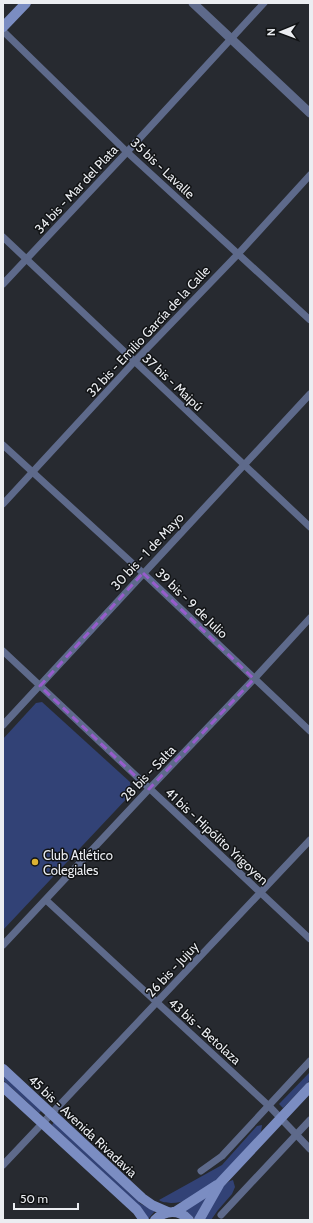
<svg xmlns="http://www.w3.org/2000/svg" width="313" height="1223" viewBox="0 0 313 1223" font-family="Cabin,sans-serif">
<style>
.green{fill:#324276}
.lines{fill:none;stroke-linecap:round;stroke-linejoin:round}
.minor{stroke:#5e6a8b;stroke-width:7}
.tertiary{stroke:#5e6a8b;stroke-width:9}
.secondary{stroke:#7b8dc2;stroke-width:10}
.marked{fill:none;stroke:#975ccc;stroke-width:3;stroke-dasharray:8 5;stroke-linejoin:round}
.poi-dot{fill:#dcb233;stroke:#111315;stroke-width:1.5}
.labels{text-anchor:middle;stroke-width:3;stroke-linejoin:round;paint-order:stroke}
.street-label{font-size:13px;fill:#ebedf1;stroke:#111315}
.poi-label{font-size:13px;fill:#ebedf1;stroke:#111315;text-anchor:start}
</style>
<rect width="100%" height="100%" fill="#272a30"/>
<g class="green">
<path d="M42,702L130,782L131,794L3,930V739L36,703Z"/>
<path d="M310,1072V1080L283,1108L279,1104Z"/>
<path d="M3,1075L42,1110L39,1113L3,1080Z"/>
<path d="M54,1122L141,1204L155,1211L148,1219L139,1206L52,1125Z"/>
<path d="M262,1125L261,1132C253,1142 244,1150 236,1160C219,1178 198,1203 171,1203C166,1202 163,1203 159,1200L222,1165L257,1126Z"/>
<path d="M233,1180L235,1187L232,1194L218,1210L211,1220H204C210,1209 221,1182 233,1180Z"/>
<path d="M209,1194L201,1207L195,1219L184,1209Z"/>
</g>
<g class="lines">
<g class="minor">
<path d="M3,31L127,152L310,320"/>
<path d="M3,237L310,527"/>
<path d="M3,284L127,152L264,3"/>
<path d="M3,445L143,573L310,731"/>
<path d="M3,504L134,362L238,254L310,175"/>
<path d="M3,651L310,939"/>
<path d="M3,725L310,394"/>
<path d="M46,900L269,1106L310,1149"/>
<path d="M3,945L149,789L254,679L310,618"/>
<path d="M3,1165L310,840"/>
<path d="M201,1171L222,1156L310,1061"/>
<path d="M221,1215L310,1120"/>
</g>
<path class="tertiary" d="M193,3L310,113"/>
<g class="secondary">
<path d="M3,27L26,3"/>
<path d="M3,1069L142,1198L152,1205L168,1212"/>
<path d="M3,1087L137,1210L144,1220"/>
<path d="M175,1212L217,1185"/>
<path d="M155,1220C165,1210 179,1209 189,1220"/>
<path d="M199,1220L220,1183L310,1087"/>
</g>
</g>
<path class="marked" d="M143,573L254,679L149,789L40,686Z"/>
<circle class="poi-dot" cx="35" cy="862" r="4"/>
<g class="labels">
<g class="street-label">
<text transform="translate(163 168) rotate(43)" y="5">35 bis - Lavalle</text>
<text transform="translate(76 189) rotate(-47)" y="5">34 bis - Mar del Plata</text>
<text transform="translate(148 331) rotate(-47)" y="5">32 bis - Emilio García de la Calle</text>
<text transform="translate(173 382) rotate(43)" y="5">37 bis - Maipú</text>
<text transform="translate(147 551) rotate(-47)" y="5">30 bis - 1 de Mayo</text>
<text transform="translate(192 603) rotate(44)" y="5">39 bis - 9 de Julio</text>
<text transform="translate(148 773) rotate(-46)" y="5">28 bis - Salta</text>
<text transform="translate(217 836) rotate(43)" y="5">41 bis - Hipólito Yrigoyen</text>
<text transform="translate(172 969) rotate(-47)" y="5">26 bis - Jujuy</text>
<text transform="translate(205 1031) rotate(42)" y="5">43 bis - Betolaza</text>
<text transform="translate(83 1126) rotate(43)" y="5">45 bis - Avenida Rivadavia</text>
</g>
<g class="poi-label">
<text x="43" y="860">Club Atlético<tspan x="43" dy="15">Colegiales</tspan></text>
</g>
</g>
<rect width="313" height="1223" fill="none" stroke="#ebedf1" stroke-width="8"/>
<g transform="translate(281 32) rotate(269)" stroke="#111315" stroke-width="3" paint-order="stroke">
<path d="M0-3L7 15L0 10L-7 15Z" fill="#ebedf1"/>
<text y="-6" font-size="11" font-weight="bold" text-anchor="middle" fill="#ebedf1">N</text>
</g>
<path d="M14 1203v6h64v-6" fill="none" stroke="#ebedf1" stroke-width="2"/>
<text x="20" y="1203" font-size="12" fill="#ebedf1" stroke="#111315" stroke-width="3" paint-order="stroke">50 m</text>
</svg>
